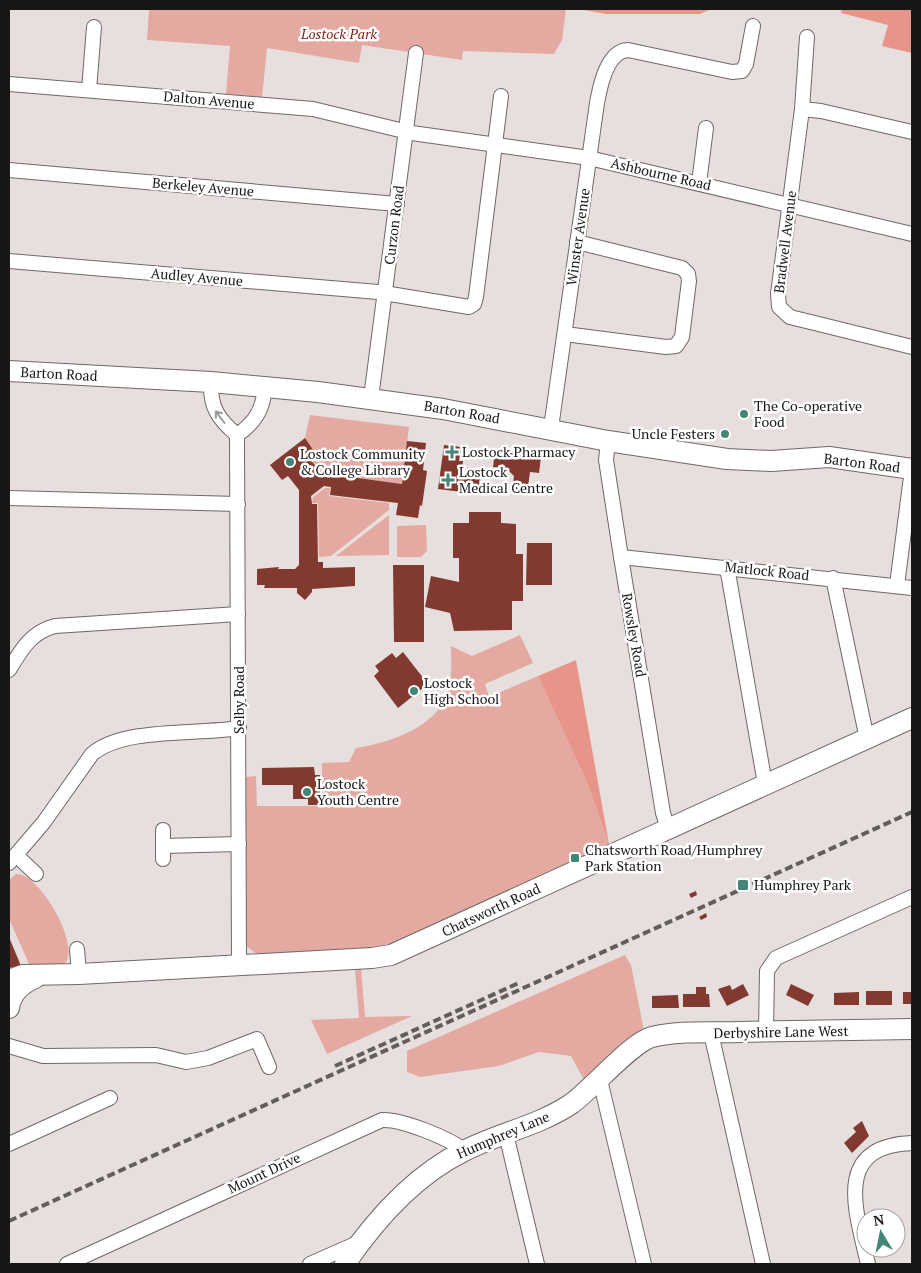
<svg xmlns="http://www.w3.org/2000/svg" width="921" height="1273" viewBox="0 0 921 1273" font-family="'PT Serif',serif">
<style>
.green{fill:#e4aaa1}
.forest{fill:#e79588}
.building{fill:#823930}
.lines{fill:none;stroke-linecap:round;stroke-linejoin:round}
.street-casing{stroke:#6f6867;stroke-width:16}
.secondary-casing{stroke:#6f6867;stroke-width:22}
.street{stroke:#fff;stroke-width:14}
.secondary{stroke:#fff;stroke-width:20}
.rail{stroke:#635e5e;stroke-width:4;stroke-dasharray:8 4;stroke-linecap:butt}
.oneway{stroke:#989696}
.poi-dot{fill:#428678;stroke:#fff;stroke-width:2}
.labels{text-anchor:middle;stroke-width:5;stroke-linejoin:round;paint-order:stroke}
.park-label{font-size:14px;font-style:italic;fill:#83231a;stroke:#fff}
.street-label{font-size:14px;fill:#191616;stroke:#fff}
.poi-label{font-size:14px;fill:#191616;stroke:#fff;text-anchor:start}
</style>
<rect width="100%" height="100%" fill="#e7dfde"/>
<g class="green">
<path d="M149,9H566L562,40L554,54L463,51L462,60L362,45L359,63L267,48L262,97L226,94L230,46L147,40Z"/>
<path d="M310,415L409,427L402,484L321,473L310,459L316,454L305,438Z"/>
<path d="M325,488H330L329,496L389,503V510L331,556L319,557L318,503H312L313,497Z"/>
<path d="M389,515V555L336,556Z"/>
<path d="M426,525L427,551L421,557H397V526Z"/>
<path d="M520,635L533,663L485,684L489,697L538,676L588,785L609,844L398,942L370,948L257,954L246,946V777L256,776L257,806H322V763L349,762L356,748C387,743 430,730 445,699C453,683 451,664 451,646L472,656Z"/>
<path d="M16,874C39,872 84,949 63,965L30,966L9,919V880Z"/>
<path d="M625,955L631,965L644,1031L585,1082L571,1056L539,1052L499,1066L420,1077L407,1072V1051Z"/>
<path d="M355,969H361L365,1017L412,1016L327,1054L311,1020L359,1018Z"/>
</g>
<g class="forest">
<path d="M578,9H711L700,14H606Z"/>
<path d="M842,9H912V53L882,46L888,25L841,13Z"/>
<path d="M576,660L609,844L588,785L538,676Z"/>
</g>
<g class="building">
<path d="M305,438L316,454L310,459L321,473L402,484L407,441L426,443L423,470L427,471L422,506L420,505L418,518L396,515L398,503L330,495L331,487L324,486L311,496L312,504H317L318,562H323V568L355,567V586L312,589V592L305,600L297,593V588H264L265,585H257V569L279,567L278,569H295L299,565V490L288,476L282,480L270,465Z"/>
<path d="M444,445L461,447L459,461H463L462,472L480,475L478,494L438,489Z"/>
<path d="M495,451L541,457L539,473L530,472L527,494L512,492L514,476L507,469L493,467Z"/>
<path d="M469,512H501V523L516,524V554H523V601H512V630L454,631L450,613L425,607L431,576L459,582V558H453V523H469Z"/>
<path d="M527,543H552V585H526Z"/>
<path d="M393,565H424V642H394Z"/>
<path d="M403,652L428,684L398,708L374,676L379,671L375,666L392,653L396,658Z"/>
<path d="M314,767L315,775H320V805H308V799H293V785H262V768Z"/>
<path d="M696,891L697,895L691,898L689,894Z"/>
<path d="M706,913L707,917L701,920L699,917Z"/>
<path d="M9,937L21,966L9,968Z"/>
<path d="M743,984L749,995L727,1006L718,989L730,985L732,990Z"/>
<path d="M791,984L814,995L808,1006L786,995Z"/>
<path d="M696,987H706V994H709L710,1007H683V994H696Z"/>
<rect x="866" y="991" width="26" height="14"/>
<path d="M859,992V1005H834V993Z"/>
<rect x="903" y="992" width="9" height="12"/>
<path d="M678,995L679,1008H652V996Z"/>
<path d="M862,1121L869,1136L852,1153L844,1143L856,1132L853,1128Z"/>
</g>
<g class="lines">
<g class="street-casing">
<g id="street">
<path d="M807,37L802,109L778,294L779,307L790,317L912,347"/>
<path d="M9,84L313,109L412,133L589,158L912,234"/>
<path d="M89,90L94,27"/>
<path d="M802,109L821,111L912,132"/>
<path d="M9,170L397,204"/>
<path d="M699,183L706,128"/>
<path d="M9,261L378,292L469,307L474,304L476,297L501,96"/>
<path d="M565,334L666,347L676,346L682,337L689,281L688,274L682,268L577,242"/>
<path d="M211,382C210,407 218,419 237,435C256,422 263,409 265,387"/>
<path d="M371,398L416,53"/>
<path d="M551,428L597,103C600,86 607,51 628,50L732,72L742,71L746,64L753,26"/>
<path d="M237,435L239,965"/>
<path d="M608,441L606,460L621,557L663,813L668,829"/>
<path d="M9,498L238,504"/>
<path d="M621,557L912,588"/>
<path d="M727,567L765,784"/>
<path d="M833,578L867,739"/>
<path d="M897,585L912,469"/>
<path d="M9,670C21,650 31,632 55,626L238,614"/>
<path d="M163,846L239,844"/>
<path d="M16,855L36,874"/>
<path d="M163,859V830"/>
<path d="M9,863L44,822L92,754C124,727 197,735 239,728"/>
<path d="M77,949L79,974"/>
<path d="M766,1032L767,971L776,958L912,897"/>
<path d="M711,1033L763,1264"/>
<path d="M9,1046L43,1056L156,1055L186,1062L208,1058L257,1039L269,1067"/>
<path d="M600,1080L644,1264"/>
<path d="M506,1134L537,1264"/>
<path d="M9,1144L110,1098"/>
<path d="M67,1264L382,1120C402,1119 448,1138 464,1150"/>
<path d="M310,1264L360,1242"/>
<path d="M868,1264C856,1211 832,1146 912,1143"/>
</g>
</g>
<g class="secondary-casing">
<g id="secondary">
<path d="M9,371L211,382L318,392L443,409L608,441L727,459L771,461L829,457L912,469"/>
<path d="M9,980L23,975L79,974L372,958L391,955L912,718"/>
<path d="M9,1008C11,993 21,984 35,978"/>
<path d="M345,1264C375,1220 415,1175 464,1151C499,1133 538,1126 571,1104C592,1089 632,1042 652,1037C679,1030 711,1033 739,1032C796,1031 854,1030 912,1029"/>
</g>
</g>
<use href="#street" class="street"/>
<use href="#secondary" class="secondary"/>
<g class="rail">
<path d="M335,1066L521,982"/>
<path d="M9,1221L912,812"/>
</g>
</g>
<defs><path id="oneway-shaft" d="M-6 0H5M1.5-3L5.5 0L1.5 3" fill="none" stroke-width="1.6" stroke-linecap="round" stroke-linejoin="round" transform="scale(1.25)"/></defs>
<use class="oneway" href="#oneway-shaft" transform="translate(220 417) rotate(-127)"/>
<g class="poi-dot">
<circle cx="744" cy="414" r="5"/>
<circle cx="725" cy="434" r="5"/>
<path d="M449.5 444.5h5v5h5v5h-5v5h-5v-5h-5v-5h5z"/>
<circle cx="290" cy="462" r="5"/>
<path d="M445.5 472.5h5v5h5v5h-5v5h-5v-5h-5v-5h5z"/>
<circle cx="414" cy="691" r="5"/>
<circle cx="307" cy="792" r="5"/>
<rect x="570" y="853" width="10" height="10" rx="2.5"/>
<rect x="737" y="879" width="12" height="12" rx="2.5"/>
</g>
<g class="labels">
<g class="park-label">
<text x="339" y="39">Lostock Park</text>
</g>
<g class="street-label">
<text transform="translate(209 100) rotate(5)" y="5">Dalton Avenue</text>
<text transform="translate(661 174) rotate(13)" y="5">Ashbourne Road</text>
<text transform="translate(203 187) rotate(5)" y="5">Berkeley Avenue</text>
<text transform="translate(394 225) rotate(-83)" y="5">Curzon Road</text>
<text transform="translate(578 237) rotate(-82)" y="5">Winster Avenue</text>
<text transform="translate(785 242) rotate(-83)" y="5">Bradwell Avenue</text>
<text transform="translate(197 277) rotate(5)" y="5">Audley Avenue</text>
<text transform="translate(59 374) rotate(3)" y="5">Barton Road</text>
<text transform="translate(462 412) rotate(10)" y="5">Barton Road</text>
<text transform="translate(862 463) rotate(7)" y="5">Barton Road</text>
<text transform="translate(767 571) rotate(6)" y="5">Matlock Road</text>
<text transform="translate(634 635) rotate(80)" y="5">Rowsley Road</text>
<text transform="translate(239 700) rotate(-90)" y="5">Selby Road</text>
<text transform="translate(491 910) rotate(-25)" y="5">Chatsworth Road</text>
<text transform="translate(781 1032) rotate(-1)" y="5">Derbyshire Lane West</text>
<text transform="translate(503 1135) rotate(-23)" y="5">Humphrey Lane</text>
<text transform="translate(264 1173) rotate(-25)" y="5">Mount Drive</text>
</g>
<g class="poi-label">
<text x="754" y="411">The Co-operative<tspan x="754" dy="16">Food</tspan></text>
<text x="715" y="439" text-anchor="end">Uncle Festers</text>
<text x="462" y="457">Lostock Pharmacy</text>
<text x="300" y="459">Lostock Community<tspan x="300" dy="16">&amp; College Library</tspan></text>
<text x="459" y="477">Lostock<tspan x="459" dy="16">Medical Centre</tspan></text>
<text x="424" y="688">Lostock<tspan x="424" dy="16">High School</tspan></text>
<text x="317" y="789">Lostock<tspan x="317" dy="16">Youth Centre</tspan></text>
<text x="585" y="855">Chatsworth Road/Humphrey<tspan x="585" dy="16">Park Station</tspan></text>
<text x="754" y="890">Humphrey Park</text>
</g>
</g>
<rect width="921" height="1273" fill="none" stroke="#191616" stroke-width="20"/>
<g transform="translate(881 1233) rotate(350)"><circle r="24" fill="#ffffff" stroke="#a3a2a2"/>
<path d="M0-4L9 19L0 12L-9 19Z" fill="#428678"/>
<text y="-8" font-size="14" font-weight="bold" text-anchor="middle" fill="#191616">N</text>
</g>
</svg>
